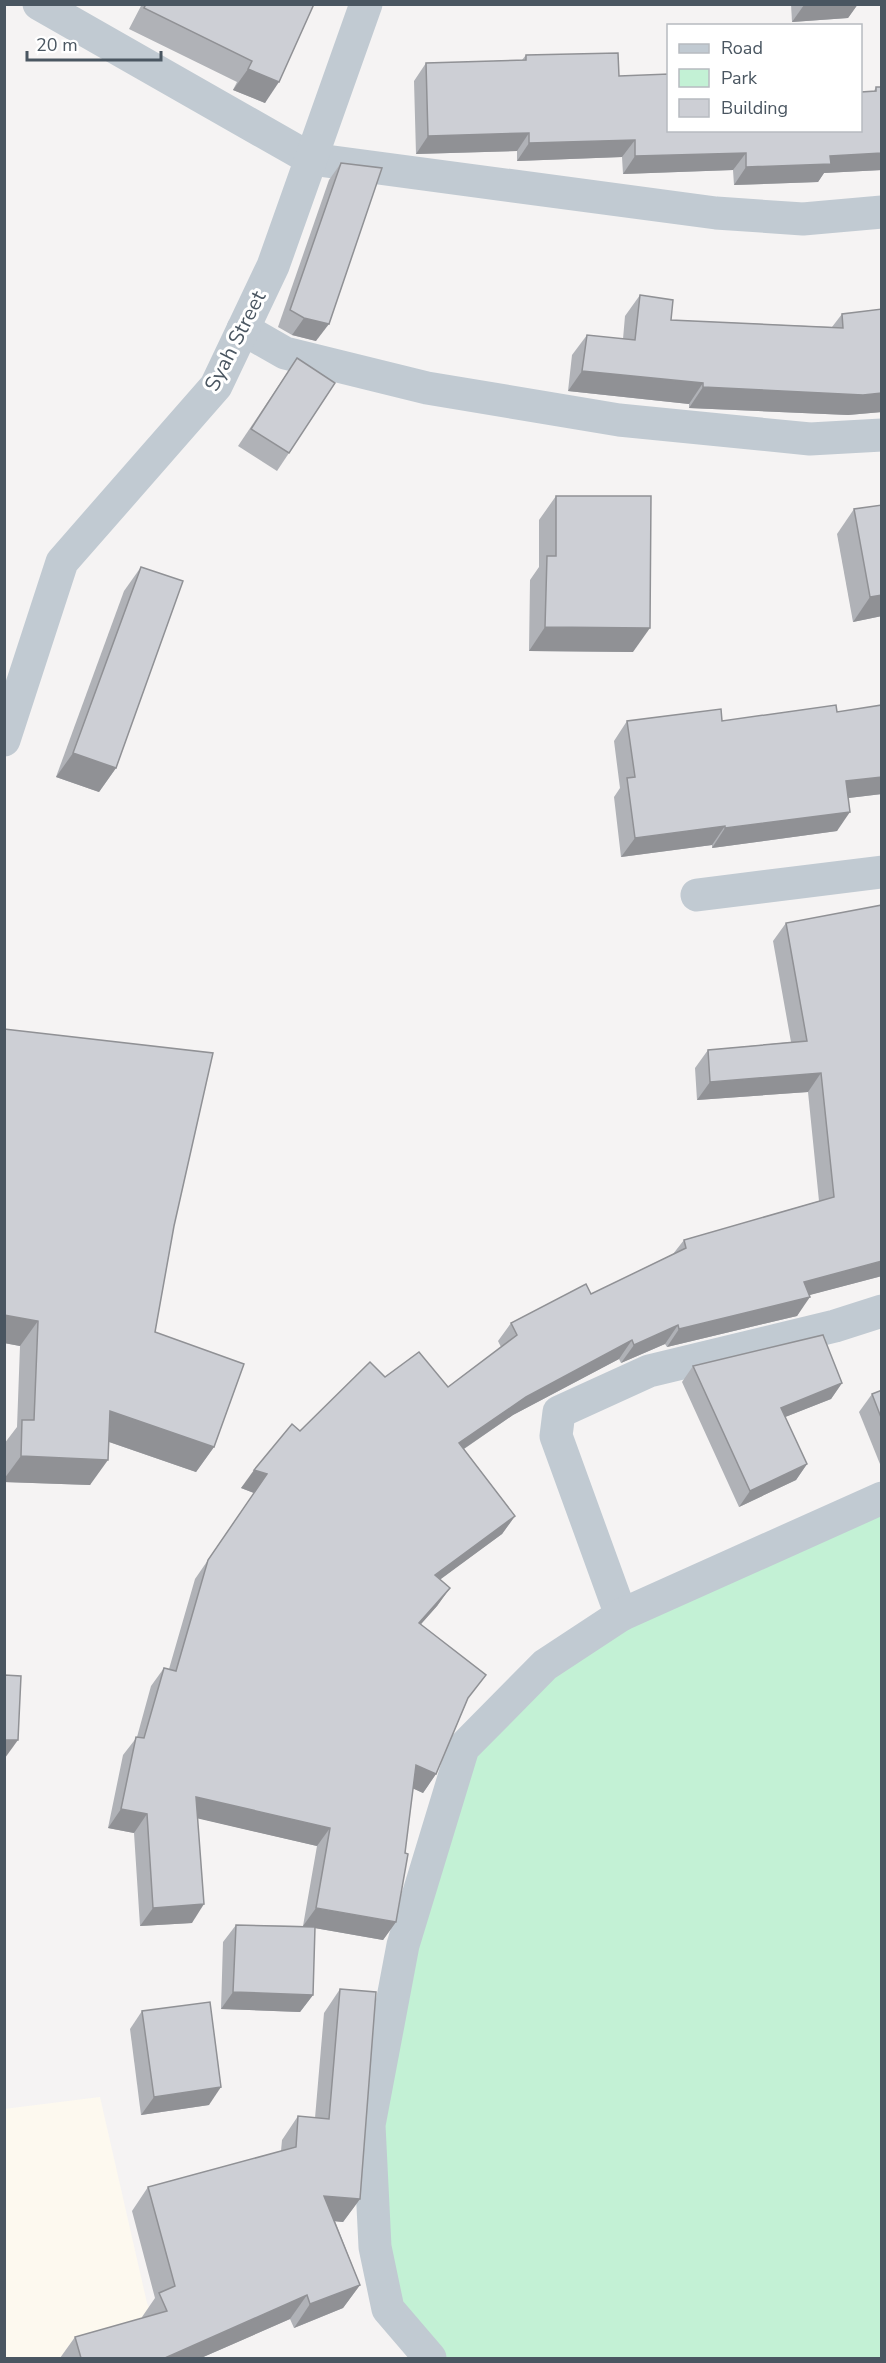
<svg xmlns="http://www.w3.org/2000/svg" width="886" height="2363" viewBox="0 0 886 2363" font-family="'Nunito Sans',sans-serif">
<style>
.commercial{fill:#fdf9ef}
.green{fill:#c3f1d5}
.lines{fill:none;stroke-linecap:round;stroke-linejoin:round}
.minor{stroke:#c1cad2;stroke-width:33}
.tertiary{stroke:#c1cad2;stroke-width:33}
.wall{fill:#b0b2b7}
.shaded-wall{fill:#909195}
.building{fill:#cdcfd5;stroke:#909195;stroke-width:1.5}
.labels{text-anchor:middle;stroke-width:6;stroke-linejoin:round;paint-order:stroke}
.street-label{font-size:21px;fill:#4a5661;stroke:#fff}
</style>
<rect width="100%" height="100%" fill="#f5f3f3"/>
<path class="commercial" d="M100,2097L147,2303L172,2358H5L4,2109Z"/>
<path class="green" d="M881,1498V2358H430L375,2247L369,2125L463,1748L545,1665Z"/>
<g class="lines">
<g class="minor">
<path d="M39,4L311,159L716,213L803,219L882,212"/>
<path d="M243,329L285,353L427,388L619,420L810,439L882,435"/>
<path d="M697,895L882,872"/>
<path d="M621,1615L556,1436L559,1412L649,1371L835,1326L882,1311"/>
<path d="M430,2358L388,2309L375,2247L369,2125L403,1945L463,1748L545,1665L621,1615L882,1498"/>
</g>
<path class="tertiary" d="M4,740L62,562L216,386L273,266L366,4"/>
</g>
<g class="wall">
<path d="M142,4H314L265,103L233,90L237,82L129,29Z"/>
<path d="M791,4H858L848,18L792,22Z"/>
<path d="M526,55L619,76L669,130L874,91L876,87H882V170L824,173L818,182L734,185L733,170L623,174L622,157L517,161V151L416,154L414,81L426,63L522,60Z"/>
<path d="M341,163L316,341L292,335L278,327L329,180Z"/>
<path d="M640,295L671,320L832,327L842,314L882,309V412L848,415L689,408V404L568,391L572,355L587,335L623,339L625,316Z"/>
<path d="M297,358L289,453L277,471L238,446Z"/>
<path d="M556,496L633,652L529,651L530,580L539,567V520Z"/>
<path d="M882,505V616L853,622L837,534L854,509Z"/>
<path d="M141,567L116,768L99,792L56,777L124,591Z"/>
<path d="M837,712L882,794L848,798L837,831L712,848V845L621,857L614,797L620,788L614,741L627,721H722Z"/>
<path d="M786,923L882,1276L809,1295L797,1316L667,1347L665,1344L621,1363L619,1359L513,1415L464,1449L515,1516L502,1534L440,1579L450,1588L437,1606L421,1624L467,1701L436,1774L423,1793L413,1788L396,1922L383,1940L315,1928L313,1995L300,2012L221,2009L223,1942L236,1925L303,1926L317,1846L198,1818L192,1923L140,1926L134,1833L108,1828L123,1755L137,1737L151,1686L164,1668L169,1669L195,1579L254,1493L241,1488L300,1431L385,1377L448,1387L501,1347L498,1341L511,1323L591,1294L673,1254L684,1240L819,1201L808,1092L697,1100L695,1068L708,1050L791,1042L773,941Z"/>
<path d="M174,1226L155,1332L214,1447L196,1472L109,1442L90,1485L4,1482V1444L17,1427L20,1346L4,1343Z"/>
<path d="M693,1366L842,1383L831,1399L785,1417L807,1464L796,1480L739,1507L682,1382Z"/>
<path d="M882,1390V1469L859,1412L872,1394Z"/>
<path d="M340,1989L360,2199L343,2222L335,2221L360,2285L343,2308L294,2328L290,2319L201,2358H60L75,2337L143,2318L142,2317L155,2298L132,2211L148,2187L281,2151L282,2140L298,2116L315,2118L324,2013Z"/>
<path d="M142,2011L209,2105L141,2115L130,2029Z"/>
</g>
<g class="shaded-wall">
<path d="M858,4L848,18L792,22L804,5Z"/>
<path d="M248,69L279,82L265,103L233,90Z"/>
<path d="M529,133L517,151L416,154L428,136Z"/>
<path d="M635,140L622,157L517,161L529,143Z"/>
<path d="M746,153L733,170L623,174L635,156Z"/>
<path d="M882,153V170L824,173L818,182L734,185L746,167L830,156Z"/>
<path d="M304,318L329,324L316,341L292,335Z"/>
<path d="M582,371L703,383L689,404L568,391Z"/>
<path d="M703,387L882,393V412L848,415L689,408Z"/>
<path d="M882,595V616L853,622L870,597Z"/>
<path d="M545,627L650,628L633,652L529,651Z"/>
<path d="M73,753L116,768L99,792L56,777Z"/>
<path d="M882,777V794L832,800L846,781Z"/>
<path d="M850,812L837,831L712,848L725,828Z"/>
<path d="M725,826L712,845L621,857L635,838Z"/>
<path d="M821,1073L808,1092L697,1100L710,1082Z"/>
<path d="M882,1261V1276L791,1300L804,1282Z"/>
<path d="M810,1297L797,1316L667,1347L679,1329Z"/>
<path d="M4,1315L38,1321L20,1346L4,1343Z"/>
<path d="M678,1325L665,1344L621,1363L634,1345Z"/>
<path d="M632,1340L619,1359L513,1415L446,1461L459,1443L526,1397Z"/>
<path d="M842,1383L831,1399L770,1423L781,1408Z"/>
<path d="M110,1411L214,1447L196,1472L92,1436Z"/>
<path d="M21,1456L108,1460L90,1485L4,1482V1479Z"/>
<path d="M807,1464L796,1480L739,1507L750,1491Z"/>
<path d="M254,1470L267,1474L254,1493L241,1488Z"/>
<path d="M515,1516L502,1534L422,1593L435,1575Z"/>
<path d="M450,1588L437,1606L406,1641L419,1623Z"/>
<path d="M4,1740H18L5,1758H4Z"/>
<path d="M416,1765L436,1774L423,1793L403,1784Z"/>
<path d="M196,1797L330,1828L317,1846L183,1815Z"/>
<path d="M121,1809L147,1814L134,1833L108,1828Z"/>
<path d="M204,1904L192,1923L140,1926L153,1908Z"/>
<path d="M316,1908L396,1922L383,1940L303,1926Z"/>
<path d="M233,1992L313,1995L300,2012L221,2009Z"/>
<path d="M221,2087L209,2105L141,2115L154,2097Z"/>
<path d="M324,2196L360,2199L343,2222L308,2219Z"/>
<path d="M360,2285L343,2308L294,2328L310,2304Z"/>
<path d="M307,2295L290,2319L201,2358H165Z"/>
</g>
<g class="building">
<path d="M146,4H314L279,82L248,69L252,61L144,8Z"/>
<path d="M618,53L619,76L669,74V130H861V92L876,91V87H882V153L830,156L831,164L746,167V153L635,156V140L529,143V133L428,136L426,63L526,60V55Z"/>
<path d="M341,163L382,168L329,324L304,318L290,310Z"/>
<path d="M640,295L673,300L671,320L843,328L842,314L882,309V393L863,395L703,387V383L582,371L587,335L635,340Z"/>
<path d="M297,358L335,383L289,453L251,429Z"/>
<path d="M556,496H651L650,628L545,627L547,556H556Z"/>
<path d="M882,505V595L870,597L854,509Z"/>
<path d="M141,567L183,581L116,768L73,753Z"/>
<path d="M836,705L837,712L882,705V777L846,781L850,812L725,828V826L635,838L627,778L635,777L627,721L721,709L722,721Z"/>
<path d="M882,905V1261L804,1282L810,1297L679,1329L678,1325L634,1345L632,1340L526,1397L459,1443L515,1516L435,1575L450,1588L419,1623L486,1675L468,1698L436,1774L416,1765L405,1853L408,1854L396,1922L316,1908L330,1828L196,1797L204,1904L153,1908L147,1814L121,1809L136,1737L144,1738L164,1668L176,1671L208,1560L267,1474L254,1470L292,1424L300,1431L370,1362L385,1377L419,1352L448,1387L517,1335L511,1323L586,1284L591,1294L686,1248L684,1240L834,1197L821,1073L710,1082L708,1050L807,1041L786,923Z"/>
<path d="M4,1029L213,1053L174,1226L155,1332L244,1364L214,1447L110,1411L108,1460L21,1456L22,1420H34L38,1321L4,1315Z"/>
<path d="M823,1335L842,1383L781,1408L807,1464L750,1491L693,1366Z"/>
<path d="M882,1390V1420L872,1394Z"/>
<path d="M4,1675L21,1676L18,1740H4Z"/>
<path d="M236,1925L315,1927L313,1995L233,1992Z"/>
<path d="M340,1989L376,1992L360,2199L324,2196L360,2285L310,2304L307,2295L165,2358H81L75,2337L167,2311L159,2293L175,2286L148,2187L296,2147L298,2116L329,2119Z"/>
<path d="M210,2002L221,2087L154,2097L142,2011Z"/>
</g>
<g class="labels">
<g class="street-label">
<text transform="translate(235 341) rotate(-63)" y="7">Syah Street</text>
</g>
</g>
<rect width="886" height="2363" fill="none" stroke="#4a5661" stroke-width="12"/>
<rect x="667" y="24" width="195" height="108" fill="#ffffff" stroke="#b7bbc0" stroke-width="1.5"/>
<rect x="679" y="44" width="30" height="9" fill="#c1cad2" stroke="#b7bbc0" stroke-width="1.5"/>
<text x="721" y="54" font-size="18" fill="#4a5661">Road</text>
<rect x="679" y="69" width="30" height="18" fill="#c3f1d5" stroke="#b7bbc0" stroke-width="1.5"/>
<text x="721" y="84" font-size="18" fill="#4a5661">Park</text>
<rect x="679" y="99" width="30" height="18" fill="#cdcfd5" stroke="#b7bbc0" stroke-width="1.5"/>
<text x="721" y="114" font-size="18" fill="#4a5661">Building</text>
<path d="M27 51v9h134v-9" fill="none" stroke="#4a5661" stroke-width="3"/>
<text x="36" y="51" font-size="18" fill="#4a5661" stroke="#ffffff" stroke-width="4.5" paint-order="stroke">20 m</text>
</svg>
